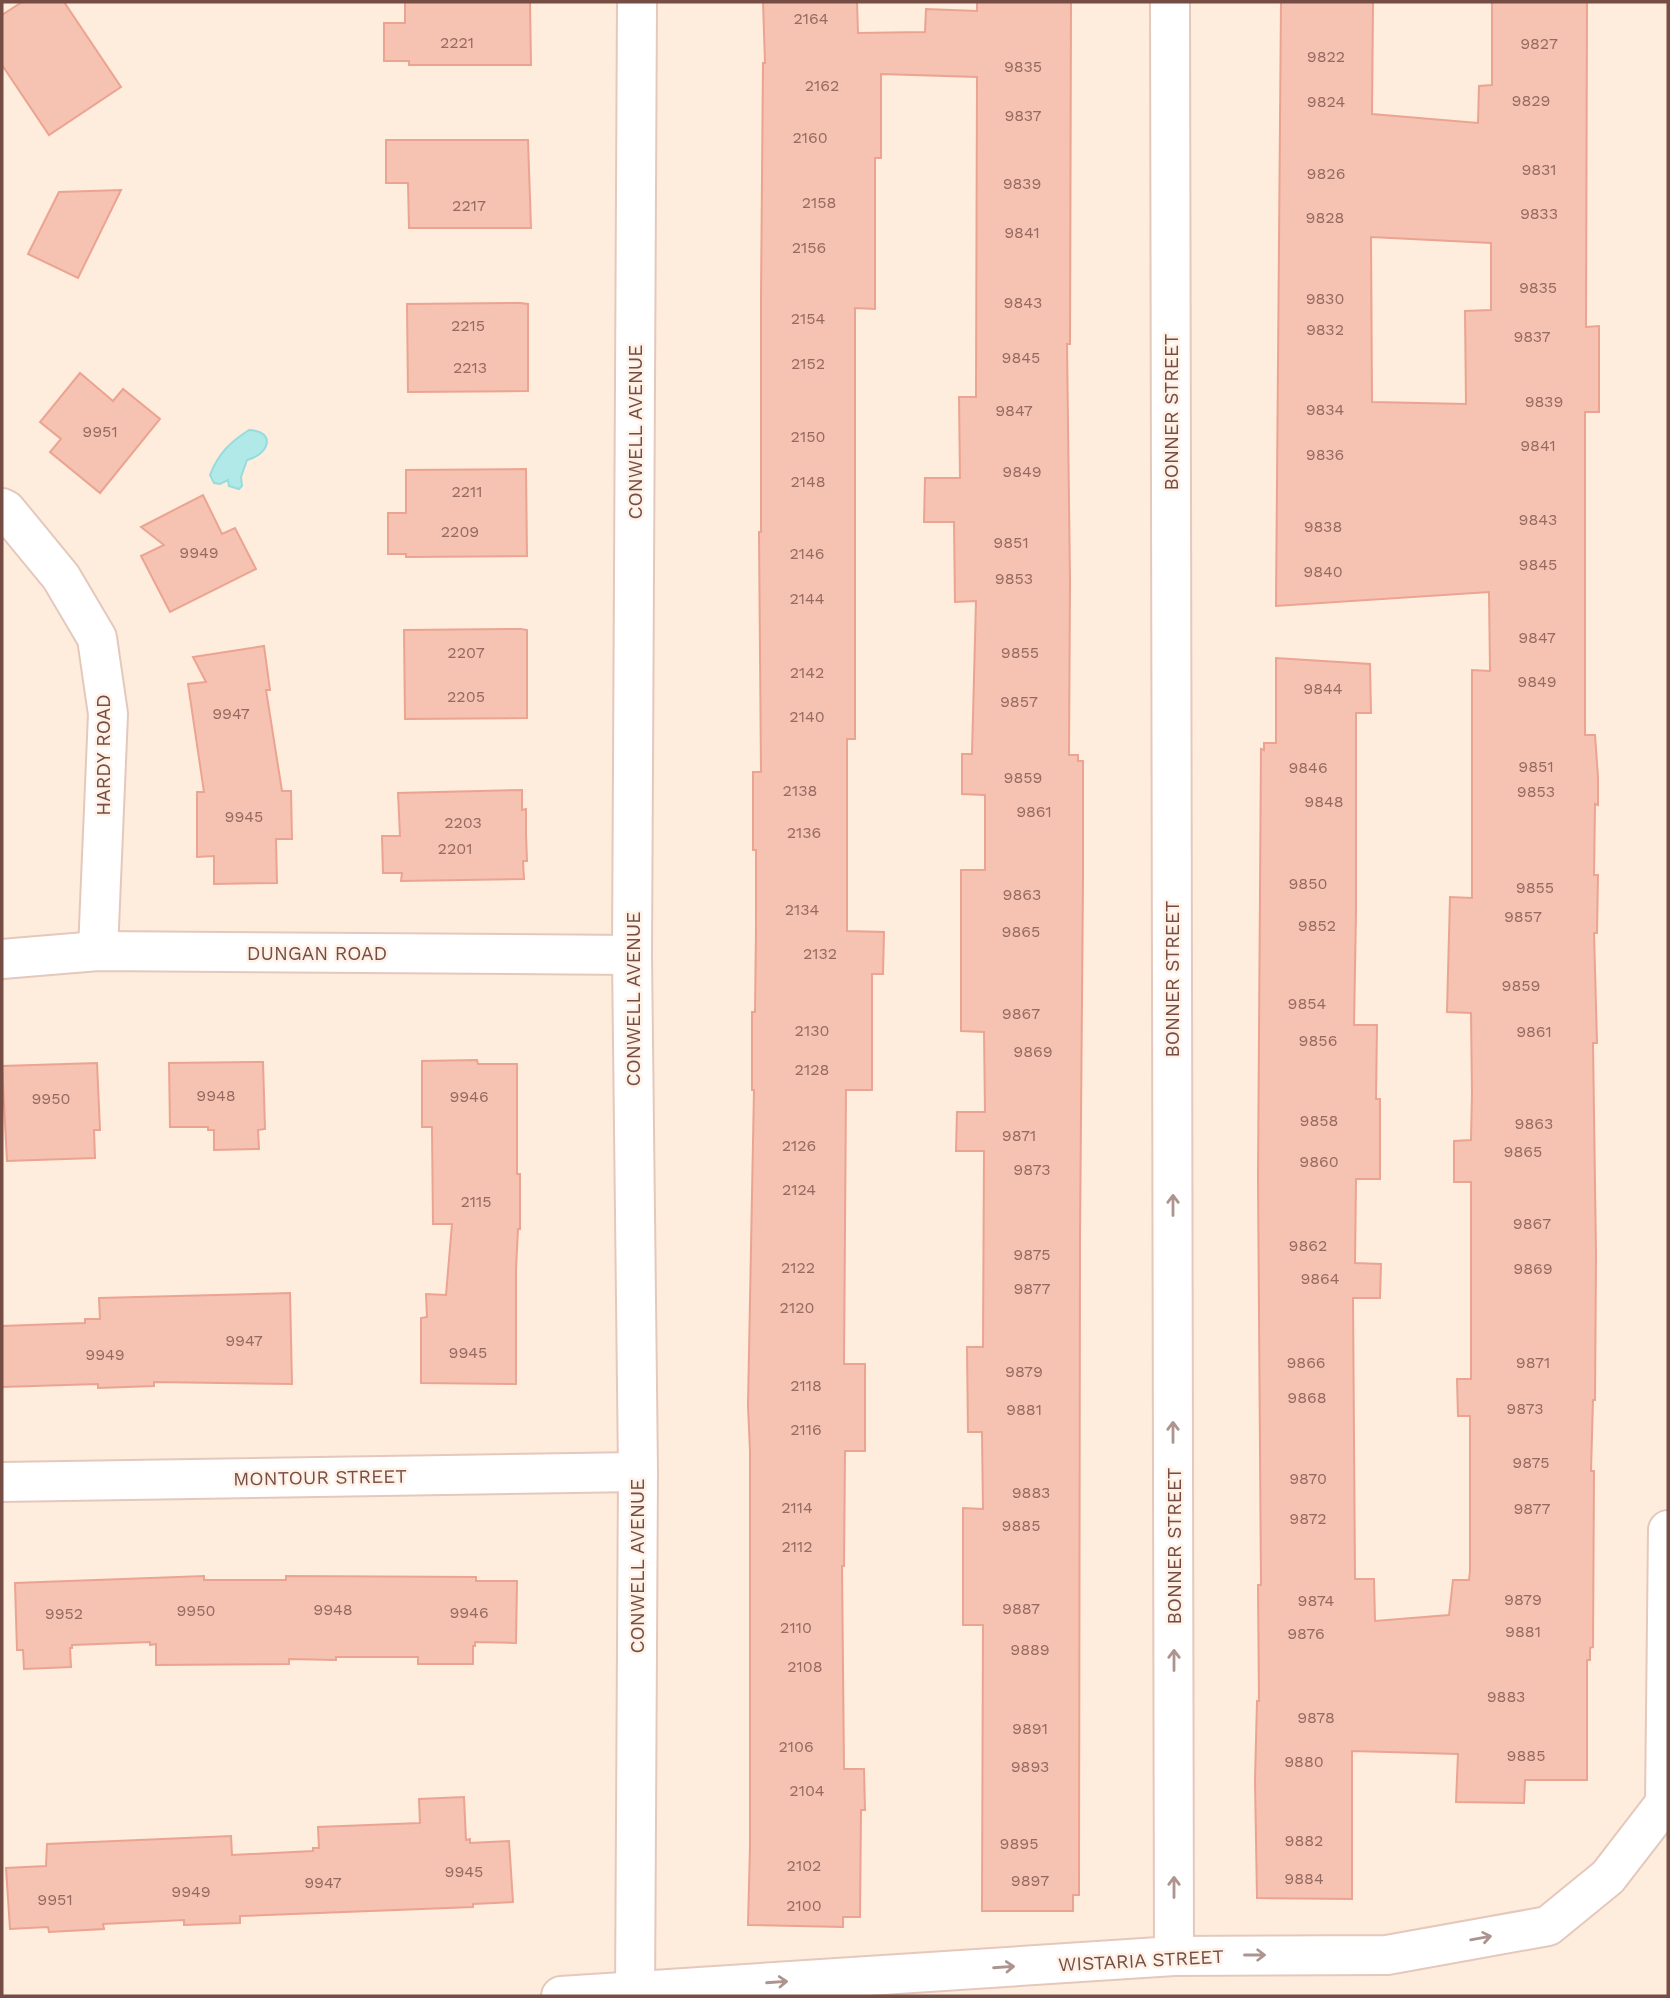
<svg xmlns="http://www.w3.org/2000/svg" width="1670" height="1998" viewBox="0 0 1670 1998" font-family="'Work Sans',sans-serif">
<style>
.water{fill:#b0e9e8;stroke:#96dcdb;stroke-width:2}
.building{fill:#f6c2b2;stroke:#eba491;stroke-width:2;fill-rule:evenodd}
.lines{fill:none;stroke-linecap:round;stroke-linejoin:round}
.street-casing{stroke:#e5c8bc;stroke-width:42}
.street{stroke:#fff;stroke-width:38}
.oneway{stroke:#ad948f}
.labels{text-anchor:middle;stroke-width:5;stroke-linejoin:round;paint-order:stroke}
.number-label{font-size:16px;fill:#966a60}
.street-label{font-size:19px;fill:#764d44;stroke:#fff1e6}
</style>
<rect width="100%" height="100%" fill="#feecdd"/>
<path class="water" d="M249,430C276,431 270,454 247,460L241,477L242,486L239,489L229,486L228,480L220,484L214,483L210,475C218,454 230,442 249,430Z"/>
<g class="building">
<path d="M22,2H64L121,87L49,135L2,65V15Z"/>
<path d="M405,2H530L531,65H409V61H384V23H405Z"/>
<path d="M763,2H857L858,33L925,32L926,9L977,11V2H1071L1070,344H1067L1070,580L1069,755H1078V761H1083V878L1080,1238L1079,1895H1073V1911H982L983,1625H963V1508L983,1509L982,1432H968L967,1347H983L984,1151H956L957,1112H985L984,1032L961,1031V870H985V795L962,794V754H972L976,601L955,602L954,522H924L925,478H960L959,397H976L977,77L881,74V158H875V309L855,308V739H847V931L884,932L883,974H872V1090H846L844,1364H865V1451H845L844,1566H842L844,1769H864L865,1810H861L860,1917H843V1927L748,1925L750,1846V1451L748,1406L754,1090H752V1012H755L756,930V850H753V772H761L759,532H761V295L763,63H765Z"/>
<path d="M1281,2H1373L1372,114L1478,123L1479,86L1492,85V2H1587L1586,327L1599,326V412H1585V735H1595L1598,777V805L1595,804L1594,875H1598L1597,933H1594L1597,1043H1593L1596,1255L1595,1400H1593L1591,1471H1594L1593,1647L1590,1648V1660H1587V1780H1525L1524,1803L1456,1802L1458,1754L1352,1751V1899L1257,1898L1255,1781L1257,1701H1259L1258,1585H1261L1258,1178L1261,749L1264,750V743H1276V658L1370,664L1371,713H1356V912L1354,1025H1377L1376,1099H1380V1179H1356L1355,1263L1381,1264L1380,1298H1353L1355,1579H1374L1375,1621L1449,1615L1453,1580H1469L1470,1571V1416H1458L1457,1379H1471V1182H1454V1141L1471,1140L1472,1094L1471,1013L1447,1012L1450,897L1472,898V670L1490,671L1489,592L1276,606ZM1371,237L1491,243V310L1465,311L1466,404L1372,402Z"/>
<path d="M386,140H528L531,228H409L408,183H386Z"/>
<path d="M121,190L78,278L28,254L59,192Z"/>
<path d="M520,303L528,304V391L408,392L407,304Z"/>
<path d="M80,373L113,401L123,389L160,419L100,493L50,452L61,439L40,422Z"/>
<path d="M526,469L527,556L406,557V554H388V513H406V470Z"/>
<path d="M203,495L222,534L235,528L256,569L170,612L141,556L164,545L141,527Z"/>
<path d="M521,629L527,630V718L405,719L404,630Z"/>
<path d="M264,646L270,690H266L282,791H291L292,839H276L277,883L214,884V856L197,857V792H204L188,684L206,682L193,657Z"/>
<path d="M522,790V810L526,809V834L527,861H523L524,879L401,881L402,873H383L382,836H400L398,793Z"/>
<path d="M477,1060L478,1064H517V1174H520V1229H518L516,1269V1384L421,1383V1318L427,1317L426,1294L446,1295L452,1224H433L432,1127H422V1061Z"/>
<path d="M263,1062L265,1129L258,1130L259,1149L214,1150V1130H208V1127H170L169,1063Z"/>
<path d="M97,1063L100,1130H94L95,1158L7,1161L2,1066Z"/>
<path d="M290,1293L292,1384L154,1382V1386L98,1388V1384L2,1387V1326L85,1323V1319H100L99,1298Z"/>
<path d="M204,1576V1580H286V1576L476,1577V1581H517L516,1643L475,1642V1646H473V1664H418V1657H336V1660L289,1659V1664L156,1665V1644L150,1645V1642L72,1645V1648H70L71,1667L24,1669L23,1650H17L15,1583Z"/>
<path d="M464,1797L466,1840L470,1839V1843L509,1841L513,1902L473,1904V1907L240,1916V1923L184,1925V1920L103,1924L104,1929L49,1932L48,1927L10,1929L6,1868L46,1866L47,1844L231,1836L232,1855L313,1851V1848H319L318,1827L420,1823L419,1799Z"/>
</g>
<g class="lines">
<g class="street-casing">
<g id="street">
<path d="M1170,2L1174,1956"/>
<path d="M2,508L6,510L61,577L97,638L108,714L98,951"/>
<path d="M2,959L98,951L632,955"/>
<path d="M2,1482L638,1472"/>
<path d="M561,1996L1174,1956L1387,1955L1548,1926L1608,1877L1665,1803L1668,1530"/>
<path d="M635,1996L638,1472L632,955L637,2"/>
</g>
</g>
<use href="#street" class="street"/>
</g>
<defs><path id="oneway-shaft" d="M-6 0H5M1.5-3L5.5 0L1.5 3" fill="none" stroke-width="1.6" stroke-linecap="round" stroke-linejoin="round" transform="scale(1.75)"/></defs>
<g class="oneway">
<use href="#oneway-shaft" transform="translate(1173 1205) rotate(-90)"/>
<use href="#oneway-shaft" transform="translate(1173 1432) rotate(-90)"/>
<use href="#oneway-shaft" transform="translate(1174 1660) rotate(-90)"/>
<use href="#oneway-shaft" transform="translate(1174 1887) rotate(-90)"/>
<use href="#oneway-shaft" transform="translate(1481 1938) rotate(-10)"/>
<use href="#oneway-shaft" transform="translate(1255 1955)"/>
<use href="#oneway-shaft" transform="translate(1004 1967) rotate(-4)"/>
<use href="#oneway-shaft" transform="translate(777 1982) rotate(-4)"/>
</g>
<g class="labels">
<g class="number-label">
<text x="811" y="24">2164</text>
<text x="457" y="48">2221</text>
<text x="1539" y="49">9827</text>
<text x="1326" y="62">9822</text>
<text x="1023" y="72">9835</text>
<text x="822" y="91">2162</text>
<text x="1531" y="106">9829</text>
<text x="1326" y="107">9824</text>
<text x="1023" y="121">9837</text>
<text x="810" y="143">2160</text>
<text x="1539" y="175">9831</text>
<text x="1326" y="179">9826</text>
<text x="1022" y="189">9839</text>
<text x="819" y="208">2158</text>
<text x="469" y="211">2217</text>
<text x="1539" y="219">9833</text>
<text x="1325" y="223">9828</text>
<text x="1022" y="238">9841</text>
<text x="809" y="253">2156</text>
<text x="1538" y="293">9835</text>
<text x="1325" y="304">9830</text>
<text x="1023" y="308">9843</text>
<text x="808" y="324">2154</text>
<text x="468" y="331">2215</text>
<text x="1325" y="335">9832</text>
<text x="1532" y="342">9837</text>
<text x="1021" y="363">9845</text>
<text x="808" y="369">2152</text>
<text x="470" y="373">2213</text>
<text x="1544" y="407">9839</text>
<text x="1325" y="415">9834</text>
<text x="1014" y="416">9847</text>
<text x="100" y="437">9951</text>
<text x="808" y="442">2150</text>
<text x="1538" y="451">9841</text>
<text x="1325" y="460">9836</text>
<text x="1022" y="477">9849</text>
<text x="808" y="487">2148</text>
<text x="467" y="497">2211</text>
<text x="1538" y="525">9843</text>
<text x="1323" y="532">9838</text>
<text x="460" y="537">2209</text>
<text x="1011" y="548">9851</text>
<text x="199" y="558">9949</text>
<text x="807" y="559">2146</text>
<text x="1538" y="570">9845</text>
<text x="1323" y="577">9840</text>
<text x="1014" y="584">9853</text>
<text x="807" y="604">2144</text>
<text x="1537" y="643">9847</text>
<text x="466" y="658">2207</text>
<text x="1020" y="658">9855</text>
<text x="807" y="678">2142</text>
<text x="1537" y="687">9849</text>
<text x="1323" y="694">9844</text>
<text x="466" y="702">2205</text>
<text x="1019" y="707">9857</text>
<text x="231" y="719">9947</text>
<text x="807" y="722">2140</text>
<text x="1536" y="772">9851</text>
<text x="1308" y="773">9846</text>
<text x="1023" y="783">9859</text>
<text x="800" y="796">2138</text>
<text x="1536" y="797">9853</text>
<text x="1324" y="807">9848</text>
<text x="1034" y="817">9861</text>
<text x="244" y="822">9945</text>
<text x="463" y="828">2203</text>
<text x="804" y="838">2136</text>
<text x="455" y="854">2201</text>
<text x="1308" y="889">9850</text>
<text x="1535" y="893">9855</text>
<text x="1022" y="900">9863</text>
<text x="802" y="915">2134</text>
<text x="1523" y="922">9857</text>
<text x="1317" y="931">9852</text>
<text x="1021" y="937">9865</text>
<text x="820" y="959">2132</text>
<text x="1521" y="991">9859</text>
<text x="1307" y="1009">9854</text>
<text x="1021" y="1019">9867</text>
<text x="812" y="1036">2130</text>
<text x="1534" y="1037">9861</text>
<text x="1318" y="1046">9856</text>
<text x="1033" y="1057">9869</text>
<text x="812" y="1075">2128</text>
<text x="216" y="1101">9948</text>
<text x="469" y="1102">9946</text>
<text x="51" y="1104">9950</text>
<text x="1319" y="1126">9858</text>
<text x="1534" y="1129">9863</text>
<text x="1019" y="1141">9871</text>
<text x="799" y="1151">2126</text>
<text x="1523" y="1157">9865</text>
<text x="1319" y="1167">9860</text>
<text x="1032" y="1175">9873</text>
<text x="799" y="1195">2124</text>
<text x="476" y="1207">2115</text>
<text x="1532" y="1229">9867</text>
<text x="1308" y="1251">9862</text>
<text x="1032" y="1260">9875</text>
<text x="798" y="1273">2122</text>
<text x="1533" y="1274">9869</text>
<text x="1320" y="1284">9864</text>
<text x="1032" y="1294">9877</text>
<text x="797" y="1313">2120</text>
<text x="244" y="1346">9947</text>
<text x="468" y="1358">9945</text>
<text x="105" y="1360">9949</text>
<text x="1306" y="1368">9866</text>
<text x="1533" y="1368">9871</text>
<text x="1024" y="1377">9879</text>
<text x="806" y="1391">2118</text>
<text x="1307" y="1403">9868</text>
<text x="1525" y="1414">9873</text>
<text x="1024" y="1415">9881</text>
<text x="806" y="1435">2116</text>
<text x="1531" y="1468">9875</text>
<text x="1308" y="1484">9870</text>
<text x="1031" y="1498">9883</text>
<text x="797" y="1513">2114</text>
<text x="1532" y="1514">9877</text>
<text x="1308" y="1524">9872</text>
<text x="1021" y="1531">9885</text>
<text x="797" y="1552">2112</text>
<text x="1523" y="1605">9879</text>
<text x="1316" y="1606">9874</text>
<text x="1021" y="1614">9887</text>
<text x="333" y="1615">9948</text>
<text x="196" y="1616">9950</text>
<text x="469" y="1618">9946</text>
<text x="64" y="1619">9952</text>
<text x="796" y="1633">2110</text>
<text x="1523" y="1637">9881</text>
<text x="1306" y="1639">9876</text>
<text x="1030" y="1655">9889</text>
<text x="805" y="1672">2108</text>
<text x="1506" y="1702">9883</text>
<text x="1316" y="1723">9878</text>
<text x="1030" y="1734">9891</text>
<text x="796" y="1752">2106</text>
<text x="1526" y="1761">9885</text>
<text x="1304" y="1767">9880</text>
<text x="1030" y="1772">9893</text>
<text x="807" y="1796">2104</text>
<text x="1304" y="1846">9882</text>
<text x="1019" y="1849">9895</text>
<text x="804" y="1871">2102</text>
<text x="464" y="1877">9945</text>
<text x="1304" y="1884">9884</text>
<text x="1030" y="1886">9897</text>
<text x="323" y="1888">9947</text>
<text x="191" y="1897">9949</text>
<text x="55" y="1905">9951</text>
<text x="804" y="1911">2100</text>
</g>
<g class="street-label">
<text transform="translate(1171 412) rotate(-90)" y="7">BONNER STREET</text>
<text transform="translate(635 432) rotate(-90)" y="7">CONWELL AVENUE</text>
<text transform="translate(103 755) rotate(-90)" y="7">HARDY ROAD</text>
<text x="317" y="960">DUNGAN ROAD</text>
<text transform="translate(1172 979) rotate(-90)" y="7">BONNER STREET</text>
<text transform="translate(633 999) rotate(-90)" y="7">CONWELL AVENUE</text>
<text transform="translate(320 1477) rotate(-1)" y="7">MONTOUR STREET</text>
<text transform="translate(1174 1546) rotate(-90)" y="7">BONNER STREET</text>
<text transform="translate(637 1566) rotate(-90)" y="7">CONWELL AVENUE</text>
<text transform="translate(1141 1960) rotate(-3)" y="7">WISTARIA STREET</text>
</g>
</g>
<rect width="1670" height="1998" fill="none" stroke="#764d44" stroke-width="7"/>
</svg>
